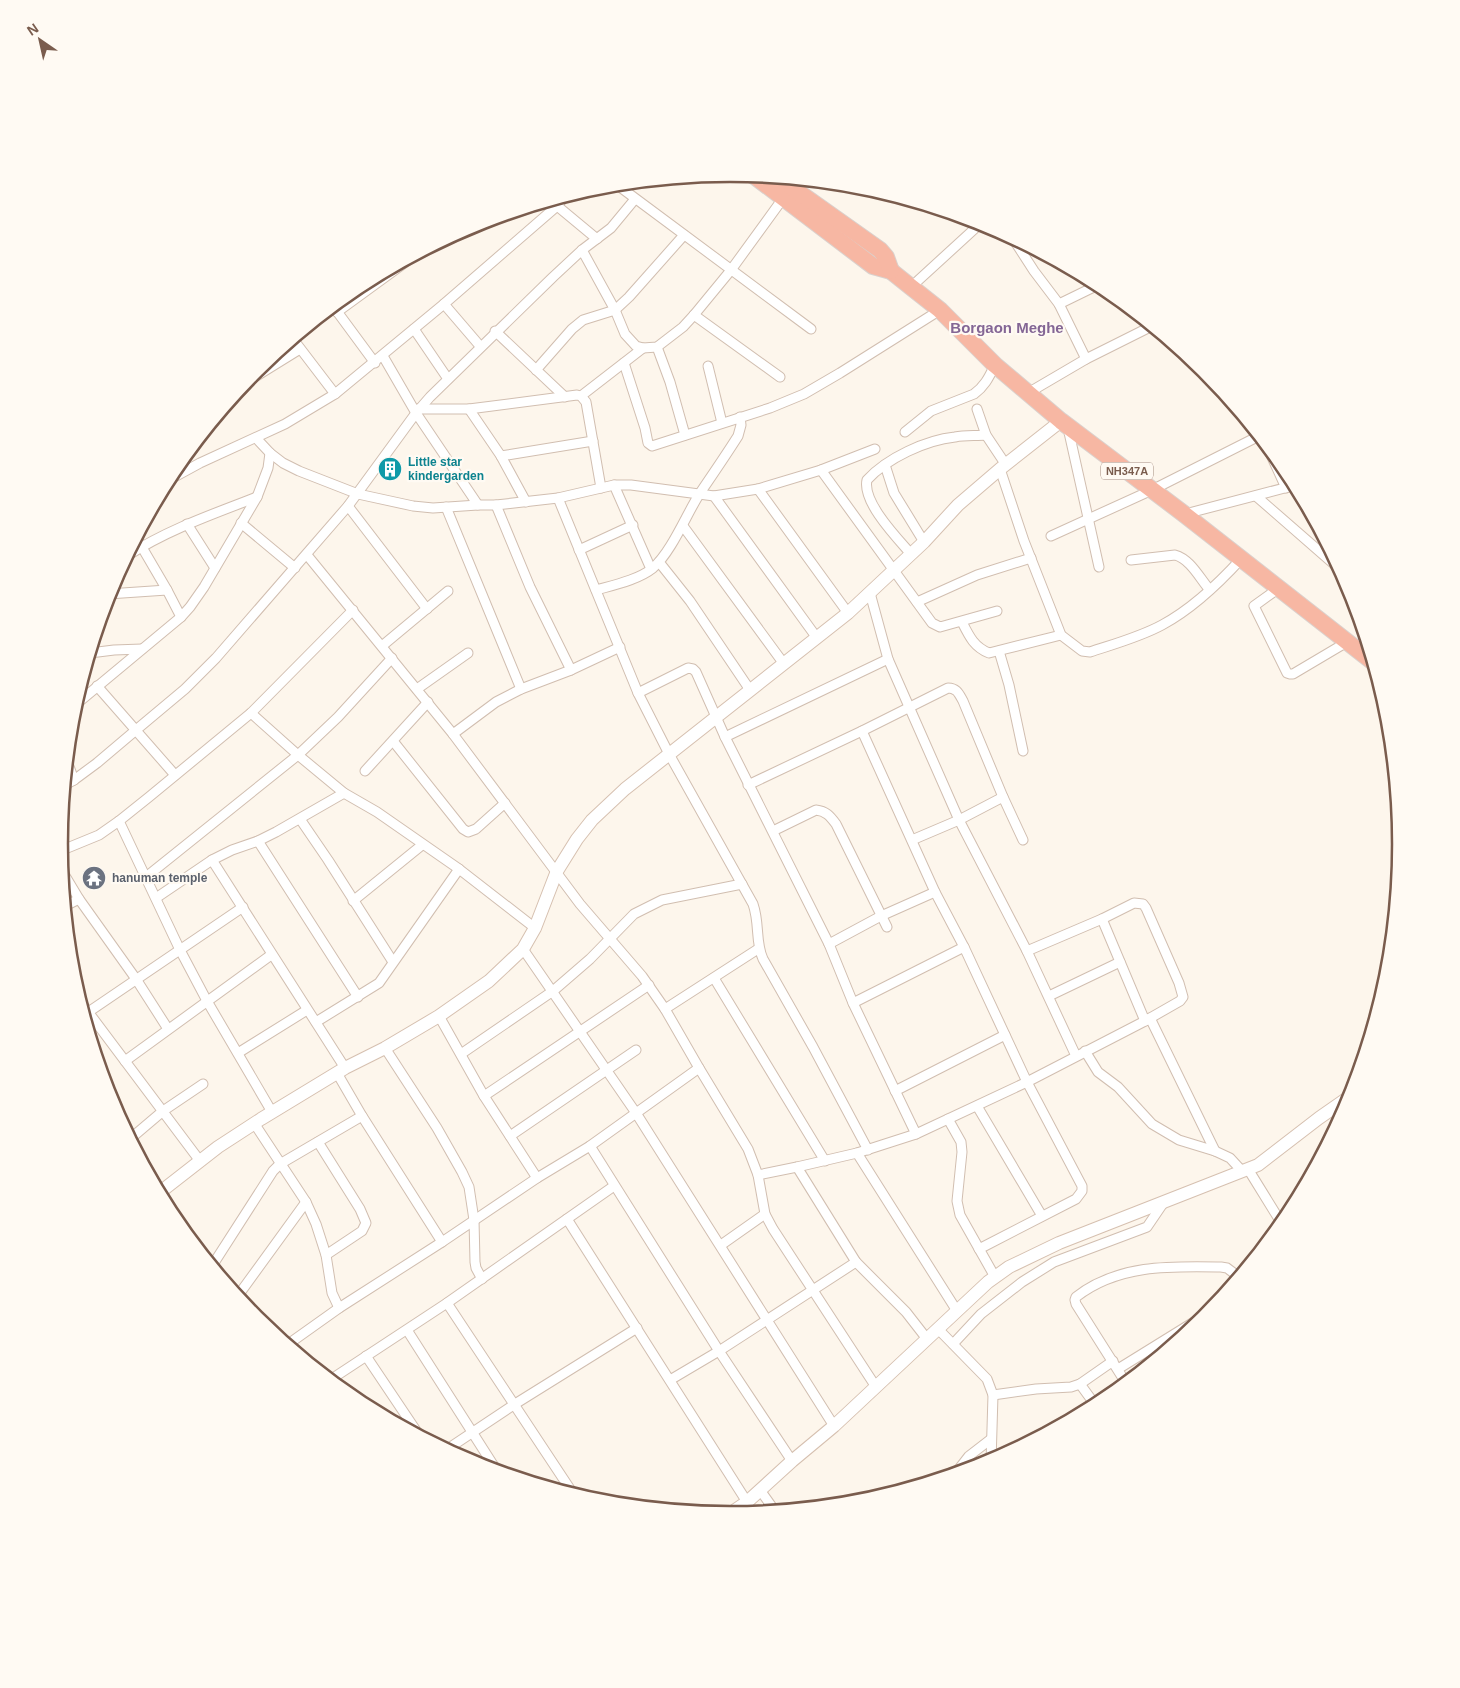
<svg xmlns="http://www.w3.org/2000/svg" width="1460" height="1688" viewBox="0 0 1460 1688" font-family="Helvetica,sans-serif">
<style>
.lines{fill:none;stroke-linecap:round;stroke-linejoin:round}
.street-casing{stroke:#d1beb0;stroke-width:11}
.secondary-casing{stroke:#d6c0b0;stroke-width:14}
.highway-casing{stroke:#dad1cd;stroke-width:18}
.street{stroke:#fff;stroke-width:9}
.secondary{stroke:#fff;stroke-width:12}
.highway{stroke:#f7b7a3;stroke-width:16}
.labels{text-anchor:middle;stroke-width:4.5;stroke-linejoin:round;paint-order:stroke}
.shield{fill:#fffaf3;stroke:#a28b7f;stroke-width:1}
.shield-label{font-size:11px;font-weight:bold;fill:#7a5c4d}
.culture-label{font-size:12px;font-weight:bold;fill:#0d838f;stroke:#fffaf3;text-anchor:start}
.worship-label{font-size:12px;font-weight:bold;fill:#5b616d;stroke:#fffaf3;text-anchor:start}
.quarter-label{font-size:15px;font-weight:bold;fill:#846695;stroke:#fffaf3}
.rim{fill:none;stroke:#7a5c4d;stroke-width:2.5}
</style>
<rect width="100%" height="100%" fill="#fdf6ec"/>
<g class="lines">
<g class="street-casing">
<g id="street">
<path d="M616,184L811,329"/>
<path d="M550,200L597,239"/>
<path d="M1012,237L1034,271L1059,304L1086,359"/>
<path d="M582,250L615,310L625,334L636,346L643,348L657,347L683,327L694,315L731,270L784,197"/>
<path d="M911,287L982,222"/>
<path d="M444,304L480,346"/>
<path d="M1059,304L1100,284"/>
<path d="M333,306L375,363"/>
<path d="M337,312L418,253"/>
<path d="M694,315L780,377"/>
<path d="M414,329L448,379"/>
<path d="M495,331L565,397"/>
<path d="M293,339L335,394"/>
<path d="M657,347L670,382L685,435"/>
<path d="M383,356L416,413L478,505"/>
<path d="M624,363L645,428L648,443L652,446L770,408L804,394L840,373L940,310"/>
<path d="M708,366L722,423"/>
<path d="M536,370L572,329L583,320L615,310L629,297L684,235"/>
<path d="M242,385L300,349"/>
<path d="M1028,393L1086,359L1152,326"/>
<path d="M581,396L643,348"/>
<path d="M418,409H469L577,395L581,396L586,402L601,488"/>
<path d="M469,409L501,456L526,502"/>
<path d="M977,409L986,435L1006,465"/>
<path d="M1068,428L1099,567"/>
<path d="M905,432L931,411L974,394C985,386 989,377 995,365"/>
<path d="M256,438L270,453L283,463L299,471L358,494L413,506L433,508L478,505H496L558,498L614,485H631L714,496L758,489L821,470L875,449"/>
<path d="M1266,444L1286,488"/>
<path d="M501,456L593,441"/>
<path d="M885,465L894,493L924,542"/>
<path d="M1000,469L1024,541L1061,635L1082,651L1090,652C1114,644 1140,637 1162,625C1190,610 1220,582 1241,559"/>
<path d="M821,470L932,623L940,627L997,611"/>
<path d="M167,481L200,463L285,424L335,394L444,304L557,206L565,196"/>
<path d="M614,485L651,569"/>
<path d="M758,489L848,613"/>
<path d="M714,496L817,638"/>
<path d="M1256,496L1342,571"/>
<path d="M558,498L638,693L669,754L753,904C760,924 755,942 763,959L813,1047L868,1150"/>
<path d="M496,505L530,587L571,670"/>
<path d="M348,506L427,609"/>
<path d="M446,507L521,689"/>
<path d="M1185,514L1296,485"/>
<path d="M241,523L295,568"/>
<path d="M187,524L215,568"/>
<path d="M683,526L784,664"/>
<path d="M1051,536L1152,490L1259,436"/>
<path d="M136,537L167,590L181,617"/>
<path d="M579,550L633,525"/>
<path d="M911,554C897,538 862,502 867,480C887,458 926,440 955,437C965,435 976,436 986,435"/>
<path d="M307,555L453,734L580,904L642,976L665,1009L699,1068L748,1149L758,1175L765,1214L773,1229L876,1387"/>
<path d="M127,556C167,530 213,514 257,497"/>
<path d="M1131,560L1175,555C1190,559 1199,577 1209,589"/>
<path d="M659,562L690,601L750,690"/>
<path d="M1279,588L1254,606L1287,673L1290,674H1293L1347,642"/>
<path d="M596,590C614,585 638,580 653,568C672,551 686,515 700,493C713,474 726,455 738,436L741,425L740,417"/>
<path d="M870,593L888,659L959,820L1027,951L1076,1056"/>
<path d="M108,594L167,590"/>
<path d="M917,602L977,575L1031,558"/>
<path d="M962,622C969,636 974,647 989,653L1061,635"/>
<path d="M382,646L448,591"/>
<path d="M1355,649L1366,640"/>
<path d="M999,651L1009,685L1023,751"/>
<path d="M90,653L114,650L142,649"/>
<path d="M97,686L175,775"/>
<path d="M417,689L468,653"/>
<path d="M638,693L688,668L693,669L696,672L725,737L829,944L853,1003L916,1134"/>
<path d="M74,706L181,617L190,607L204,587L257,497L268,468L270,453"/>
<path d="M251,713L298,755L344,793L377,812L459,869L535,928"/>
<path d="M862,731L935,892L964,947L1027,1082L1082,1186V1191L1076,1199L979,1249"/>
<path d="M453,734L496,702L521,689L571,670L620,647"/>
<path d="M725,737L888,659"/>
<path d="M393,741L463,829L468,832L476,829L505,803"/>
<path d="M67,761L74,780"/>
<path d="M365,771L428,702"/>
<path d="M65,785L74,780L97,763L136,730L185,689L216,658L348,506L416,413L430,397L553,277L582,250L611,228L635,199"/>
<path d="M748,785L862,731L948,688C957,688 959,694 963,701L1003,797L1023,840"/>
<path d="M300,819L328,860L393,962"/>
<path d="M119,821L180,950L207,1001L272,1112"/>
<path d="M773,831L816,810C826,811 830,816 836,824L887,927"/>
<path d="M912,840L959,820L1003,797"/>
<path d="M258,841L358,997"/>
<path d="M60,851L99,835L119,821L149,797L251,713L353,610"/>
<path d="M212,860L345,1068"/>
<path d="M61,869L79,899L136,979L168,1029"/>
<path d="M146,877L298,755L338,717L392,658"/>
<path d="M156,898L212,860L232,850L258,841L276,832L344,793"/>
<path d="M353,901L422,845"/>
<path d="M65,906L79,899"/>
<path d="M1102,919L1145,1021"/>
<path d="M829,944L881,916L935,892"/>
<path d="M523,949L636,1113L834,1426"/>
<path d="M714,978L825,1161"/>
<path d="M1049,996L1120,962"/>
<path d="M80,1001L200,1161"/>
<path d="M853,1003L964,947"/>
<path d="M665,1009L758,949"/>
<path d="M84,1015L243,907"/>
<path d="M439,1016L484,1096L537,1178"/>
<path d="M1150,1018L1215,1151"/>
<path d="M316,1022L379,983L459,869"/>
<path d="M385,1048L437,1128L462,1172L469,1187L474,1220L475,1262L476,1268L482,1279"/>
<path d="M1085,1051L1098,1072L1118,1087L1152,1124L1179,1140L1215,1151L1230,1158L1242,1171"/>
<path d="M238,1053L307,1010"/>
<path d="M461,1054L553,991L590,959L634,914L662,900L742,884"/>
<path d="M125,1061L271,955"/>
<path d="M337,1073L362,1116L442,1242"/>
<path d="M895,1091L1005,1035"/>
<path d="M484,1096L649,985"/>
<path d="M977,1106L1042,1216"/>
<path d="M948,1119L961,1142L962,1152L957,1201L960,1215L995,1277"/>
<path d="M254,1123L306,1202L316,1224L326,1255L332,1293L339,1308"/>
<path d="M510,1136L636,1050"/>
<path d="M130,1139L163,1111L203,1084"/>
<path d="M318,1142L360,1209L366,1223L362,1231L326,1255"/>
<path d="M590,1146L719,1351L792,1461"/>
<path d="M857,1153L957,1311"/>
<path d="M797,1167L856,1262L906,1312L927,1339"/>
<path d="M1248,1169L1282,1224"/>
<path d="M758,1175L797,1167L857,1153L916,1134L1027,1082L1145,1021L1180,1001L1183,997L1179,983L1146,908L1143,904L1134,903L1102,919L1027,951"/>
<path d="M567,1219L747,1502"/>
<path d="M721,1245L765,1214"/>
<path d="M212,1266L273,1171L280,1164L362,1116"/>
<path d="M237,1297L306,1202"/>
<path d="M447,1303L574,1495"/>
<path d="M938,1329L987,1379L993,1395L991,1462"/>
<path d="M407,1330L497,1471"/>
<path d="M953,1344L981,1314L1022,1282L1054,1262L1147,1227L1164,1202"/>
<path d="M287,1345L339,1308L442,1242L537,1178L590,1146L699,1068"/>
<path d="M366,1356L419,1435"/>
<path d="M1118,1369L1210,1312"/>
<path d="M330,1380L447,1303L614,1186"/>
<path d="M670,1380L719,1351L856,1262"/>
<path d="M1126,1383L1076,1304L1075,1300L1076,1297C1118,1264 1172,1266 1221,1267L1227,1268L1239,1277"/>
<path d="M1080,1384L1096,1406"/>
<path d="M993,1395L1036,1389L1071,1387L1080,1384L1113,1361"/>
<path d="M446,1450L515,1404L637,1328"/>
<path d="M955,1474L969,1456L991,1439"/>
<path d="M760,1490L775,1511"/>
</g>
</g>
<g class="secondary-casing">
<g id="secondary">
<path d="M159,1193L218,1147L261,1119L345,1068L385,1048L439,1016L489,981L523,949L535,928L557,871L577,839L592,820L625,789L848,613L924,542L958,505L1000,469L1061,421"/>
<path d="M728,1515L747,1502L792,1461L834,1426L988,1282L1009,1267L1059,1243L1258,1165L1319,1118L1352,1095"/>
</g>
</g>
<g class="highway-casing">
<g id="highway">
<path d="M753,175L873,266L891,271L911,287L940,310L995,365L1061,421L1184,514L1373,662"/>
<path d="M777,177L880,250L886,257L891,271"/>
</g>
</g>
<use href="#street" class="street"/>
<use href="#secondary" class="secondary"/>
<use href="#highway" class="highway"/>
</g>
<defs>
<g id="building-disc" transform="scale(1.25)"><circle r="9.5" fill="#0f9aa8" stroke="#fffaf3"/><path d="M-4-6H4V6H1V3H-1V6H-4ZM-2.5-4.3h1.7v1.8h-1.7ZM.8-4.3h1.7v1.8H.8ZM-2.5-1h1.7V.8h-1.7ZM.8-1h1.7V.8H.8Z" fill="#fff"/></g>
<g id="temple-disc" transform="scale(1.25)"><circle r="9.5" fill="#6b7280" stroke="#fffaf3"/><path d="M0-6L5-2H3V0L6.5 2.5H4V6H1.5V3h-3V6H-4V2.5H-6.5L-3 0V-2H-5Z" fill="#fff"/></g>
</defs>
<g fill-rule="evenodd">
<use href="#building-disc" x="390" y="469"/>
<use href="#temple-disc" x="94" y="878"/>
</g>
<g class="labels">
<rect class="shield" x="1101" y="462.5" width="52" height="17" rx="4"/>
<g class="shield-label">
<text x="1127" y="475">NH347A</text>
</g>
<g class="culture-label">
<text x="408" y="466">Little star<tspan x="408" dy="14">kindergarden</tspan></text>
</g>
<g class="worship-label">
<text x="112" y="882">hanuman temple</text>
</g>
<g class="quarter-label">
<text x="1007" y="333">Borgaon Meghe</text>
</g>
</g>
<path d="M0 0H1460V1688H0ZM68 844a662 662 0 1 1 1324 0a662 662 0 1 1-1324 0Z" fill="#fffaf3" fill-rule="evenodd"/>
<path class="rim" d="M68 844a662 662 0 1 1 1324 0a662 662 0 1 1-1324 0Z"/>
<g transform="translate(40 40) rotate(326)" stroke="#fffaf3" stroke-width="4" paint-order="stroke">
<path d="M0-4L9 19L0 12L-9 19Z" fill="#7a5c4d"/>
<text y="-8" font-size="14" font-weight="bold" text-anchor="middle" fill="#7a5c4d">N</text>
</g>
</svg>
